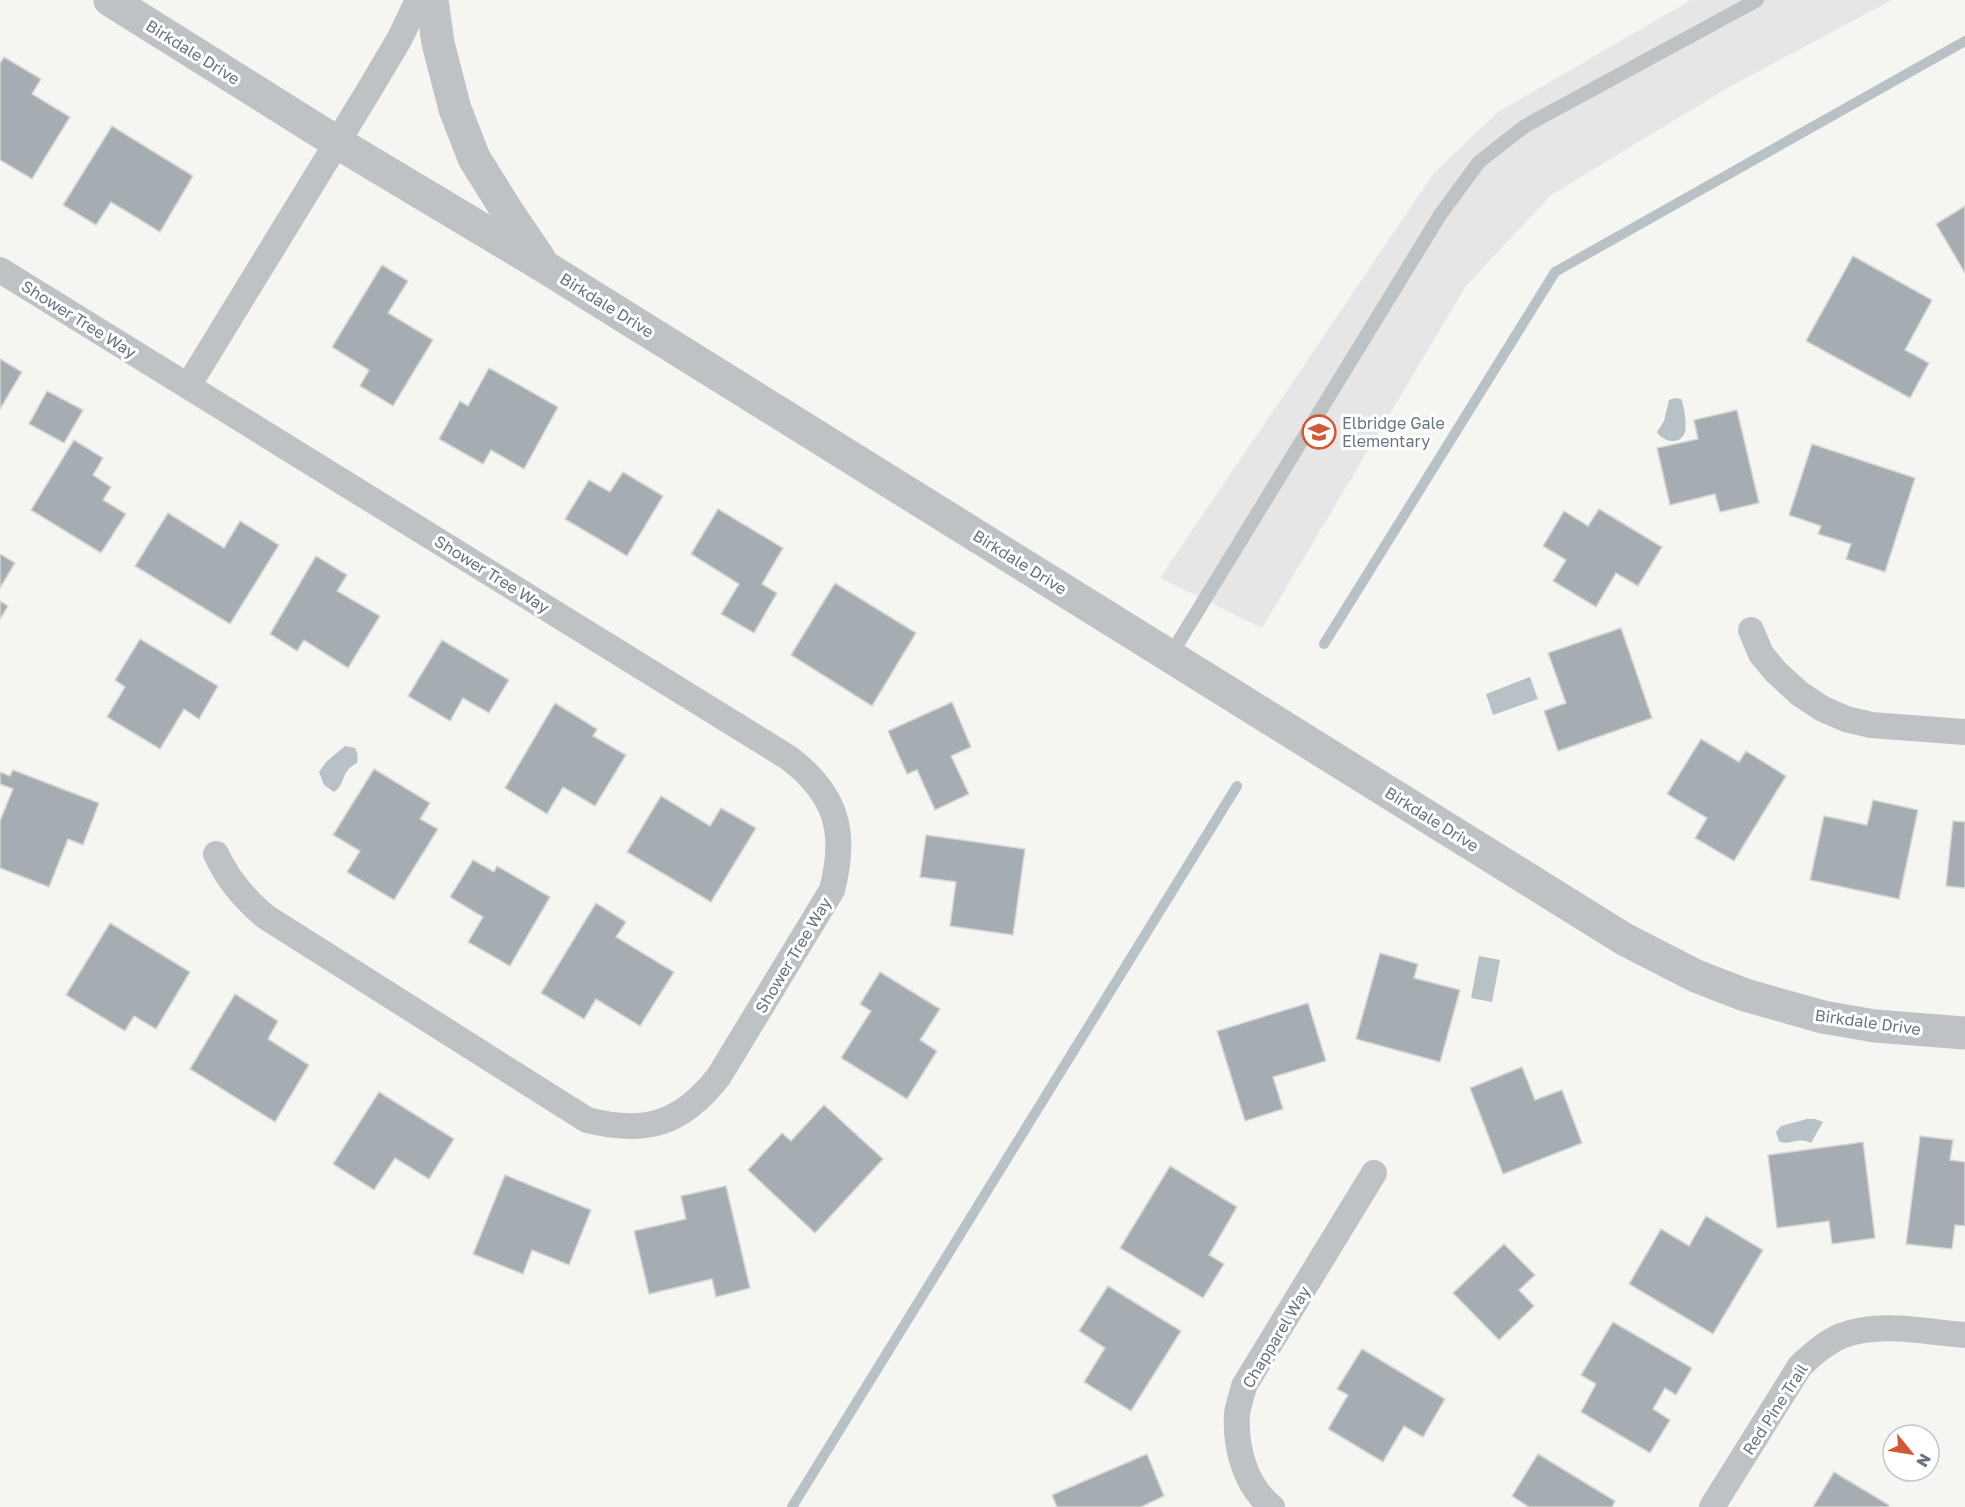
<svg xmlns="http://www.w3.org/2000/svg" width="1965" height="1507" viewBox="0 0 1965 1507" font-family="'Golos Text',sans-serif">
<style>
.built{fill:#e5e6e5}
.water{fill:#b8c1c5}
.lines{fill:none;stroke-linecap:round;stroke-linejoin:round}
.stream{stroke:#b8c1c5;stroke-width:10}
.building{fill:#a6adb2;stroke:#d6d6d4;stroke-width:1.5}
.service{stroke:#bec2c5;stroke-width:14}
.minor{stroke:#bec2c5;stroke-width:26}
.tertiary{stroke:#bec2c5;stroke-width:33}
.labels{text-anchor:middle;stroke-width:6;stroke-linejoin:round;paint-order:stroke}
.street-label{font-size:16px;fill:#677580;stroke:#fff}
.poi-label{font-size:16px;fill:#677580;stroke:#fff;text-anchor:start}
</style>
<rect width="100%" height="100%" fill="#f5f5f2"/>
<path class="built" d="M1691,0H1892L1729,87L1551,195L1466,286L1262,628L1160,578L1434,173L1498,112Z"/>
<g class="water">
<path d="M1675,398L1681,399C1684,403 1687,427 1685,432C1680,446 1663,442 1657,432L1664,421L1669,400Z"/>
<path d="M1530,677L1538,699L1493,715L1486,694Z"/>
<path d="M345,746L355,748C358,753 358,757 357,763C339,773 347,783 334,792L324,785L319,772L326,762Z"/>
<path d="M1479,956L1500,960L1492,1002L1471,998Z"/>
<path d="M1807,1119H1815L1823,1122L1811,1143C1795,1136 1789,1147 1779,1141L1776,1132L1781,1126Z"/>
</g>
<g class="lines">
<g class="stream">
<path d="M1324,644L1555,272L1965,41"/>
<path d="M792,1507L1237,786"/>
</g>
</g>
<g class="building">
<path d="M4,57L41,79L32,94L70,117L32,179L0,160V63Z"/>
<path d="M112,126L193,176L160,232L111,202L96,225L63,205Z"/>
<path d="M1965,206V273L1936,224Z"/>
<path d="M1853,256L1932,300L1905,350L1929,363L1910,398L1806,341Z"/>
<path d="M382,265L408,281L388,313L433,340L393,406L360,386L369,370L332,347Z"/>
<path d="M0,359L22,372L0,409Z"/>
<path d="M489,368L558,407L524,469L491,450L483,464L439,439L460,401L468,406Z"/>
<path d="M47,391L83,410L64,443L29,424Z"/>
<path d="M1737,410L1759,503L1720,512L1715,494L1670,505L1657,448L1698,439L1694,420Z"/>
<path d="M74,440L103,458L93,475L111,487L103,500L126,514L101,553L31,510Z"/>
<path d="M1812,444L1915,478L1885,572L1846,559L1851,544L1818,534L1821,526L1789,515Z"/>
<path d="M623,472L663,496L627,556L565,519L589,480L610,492Z"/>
<path d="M718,509L783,548L762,584L777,593L754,633L721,614L739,584L691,554Z"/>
<path d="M1599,509L1662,547L1638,586L1616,573L1596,607L1553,581L1566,560L1543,546L1564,511L1588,526Z"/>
<path d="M168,513L224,548L240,521L279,545L230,624L135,566Z"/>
<path d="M0,554L15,563L0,588Z"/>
<path d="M316,556L347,575L337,591L380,616L348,668L304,640L297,651L270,634Z"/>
<path d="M835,583L916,633L872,706L791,655Z"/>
<path d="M0,601L8,606L0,619Z"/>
<path d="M1621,628L1652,718L1558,751L1544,711L1566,703L1548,653Z"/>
<path d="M140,639L218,686L199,719L184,709L160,749L107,717L125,687L115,680Z"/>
<path d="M442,640L509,680L489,713L463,698L450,721L408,696Z"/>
<path d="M952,702L971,747L951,756L969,794L935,810L917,770L907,774L888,731Z"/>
<path d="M555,703L597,729L593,736L626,755L595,806L563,787L547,814L505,788Z"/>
<path d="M1701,739L1739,762L1746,751L1786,776L1734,861L1695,838L1707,818L1667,794Z"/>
<path d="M374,769L430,803L420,819L438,829L394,900L347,872L360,851L333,835Z"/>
<path d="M13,770L99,803L83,845L68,839L49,887L0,868V821L13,789L0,784V772L10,776Z"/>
<path d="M661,796L710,826L721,808L756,828L711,902L627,852Z"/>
<path d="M1873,800L1918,810L1899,899L1810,880L1824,816L1867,825Z"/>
<path d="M1953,821L1965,822V888L1946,886Z"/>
<path d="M926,835L1025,849L1013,935L950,926L956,882L920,877Z"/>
<path d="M473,860L494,872L497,866L550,897L510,966L468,942L483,917L450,897Z"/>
<path d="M596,903L626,922L616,937L674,972L640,1026L596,999L584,1019L541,993Z"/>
<path d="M110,923L190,972L156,1029L134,1016L125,1031L66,995Z"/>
<path d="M1380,953L1418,964L1414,978L1460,990L1440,1062L1356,1039Z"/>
<path d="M880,972L940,1009L920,1040L937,1051L907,1099L841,1058L871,1011L860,1004Z"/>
<path d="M235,994L278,1021L268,1039L309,1065L275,1122L190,1069Z"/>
<path d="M1308,1003L1326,1061L1273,1077L1283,1109L1245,1121L1217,1031Z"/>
<path d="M1522,1067L1535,1100L1562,1090L1582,1143L1503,1174L1470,1088Z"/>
<path d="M379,1092L454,1139L429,1179L395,1158L374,1190L333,1164Z"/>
<path d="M824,1105L883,1159L815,1233L748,1170L782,1133L791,1141Z"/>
<path d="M1920,1136L1953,1140L1950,1160L1965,1162V1226L1955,1225L1952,1249L1906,1244Z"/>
<path d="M1863,1142L1875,1238L1832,1244L1829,1221L1777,1228L1768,1155Z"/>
<path d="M1170,1166L1237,1207L1209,1255L1224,1264L1203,1298L1120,1248Z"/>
<path d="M505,1175L591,1210L569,1265L532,1250L523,1274L473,1254Z"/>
<path d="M726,1186L750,1288L716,1297L712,1279L649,1294L634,1231L686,1219L681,1196Z"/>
<path d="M1706,1216L1763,1250L1713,1334L1629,1284L1661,1229L1689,1246Z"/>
<path d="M1504,1244L1535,1275L1519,1290L1534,1306L1499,1340L1453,1293Z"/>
<path d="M1108,1286L1181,1331L1131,1411L1084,1382L1105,1348L1079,1331Z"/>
<path d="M1613,1322L1692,1368L1676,1395L1665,1388L1653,1409L1670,1420L1650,1453L1581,1412L1596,1384L1581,1375Z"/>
<path d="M1362,1349L1445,1399L1423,1437L1404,1426L1383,1462L1328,1429L1348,1395L1337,1389Z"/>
<path d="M1147,1454L1164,1496L1141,1507H1057L1052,1495Z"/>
<path d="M1538,1454L1615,1501L1612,1507H1529L1512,1496Z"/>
<path d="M1834,1472L1889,1505L1888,1507H1813Z"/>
</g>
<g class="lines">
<path class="service" d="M1170,656L1440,215L1479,162L1525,126L1757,0"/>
<g class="minor">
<path d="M0,270L789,758C837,795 847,832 832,890L719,1076C682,1124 645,1135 587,1120L266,917C244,899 228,880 216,854"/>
<path d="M188,386L368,92L400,38L418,0"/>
<path d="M1751,630L1761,654L1776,672L1800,694L1823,709L1846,719L1871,725L1965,732"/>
<path d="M1272,1507C1245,1486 1235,1447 1237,1414C1238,1405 1242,1395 1244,1386L1374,1173"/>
<path d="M1712,1507L1800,1366C1812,1355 1825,1343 1841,1336C1879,1321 1925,1332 1965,1335"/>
</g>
<g class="tertiary">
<path d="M110,0L338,143L545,267L1624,939L1696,976L1745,995L1823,1017L1875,1026L1965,1033"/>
<path d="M432,0L438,43L455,109L474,158L507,211L539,258"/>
</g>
</g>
<defs>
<g id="school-ring" transform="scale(1.725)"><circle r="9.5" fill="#fff" stroke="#d05a36" stroke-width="1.5"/><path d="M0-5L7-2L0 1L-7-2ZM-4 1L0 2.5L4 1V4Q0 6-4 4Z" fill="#d05a36"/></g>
</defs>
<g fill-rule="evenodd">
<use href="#school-ring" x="1319" y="432"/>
</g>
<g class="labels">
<g class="street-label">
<text transform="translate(193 52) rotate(32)" y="6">Birkdale Drive</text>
<text transform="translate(607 305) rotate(32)" y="6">Birkdale Drive</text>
<text transform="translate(79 319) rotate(32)" y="6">Shower Tree Way</text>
<text transform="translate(1020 562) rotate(32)" y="6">Birkdale Drive</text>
<text transform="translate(492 574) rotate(32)" y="6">Shower Tree Way</text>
<text transform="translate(1432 819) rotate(32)" y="6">Birkdale Drive</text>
<text transform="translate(793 955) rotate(-59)" y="6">Shower Tree Way</text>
<text transform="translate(1868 1022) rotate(8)" y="6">Birkdale Drive</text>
<text transform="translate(1276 1337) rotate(-59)" y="6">Chapparel Way</text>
<text transform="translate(1775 1409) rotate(-57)" y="6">Red Pine Trail</text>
</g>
<g class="poi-label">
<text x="1342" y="429">Elbridge Gale<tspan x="1342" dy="18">Elementary</tspan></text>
</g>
</g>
<g transform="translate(1911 1453) rotate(120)"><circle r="28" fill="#ffffff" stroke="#c2c8cc" stroke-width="1.5"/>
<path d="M0-4.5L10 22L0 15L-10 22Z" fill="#d05a36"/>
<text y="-9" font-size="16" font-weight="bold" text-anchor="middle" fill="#677580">N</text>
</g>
</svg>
